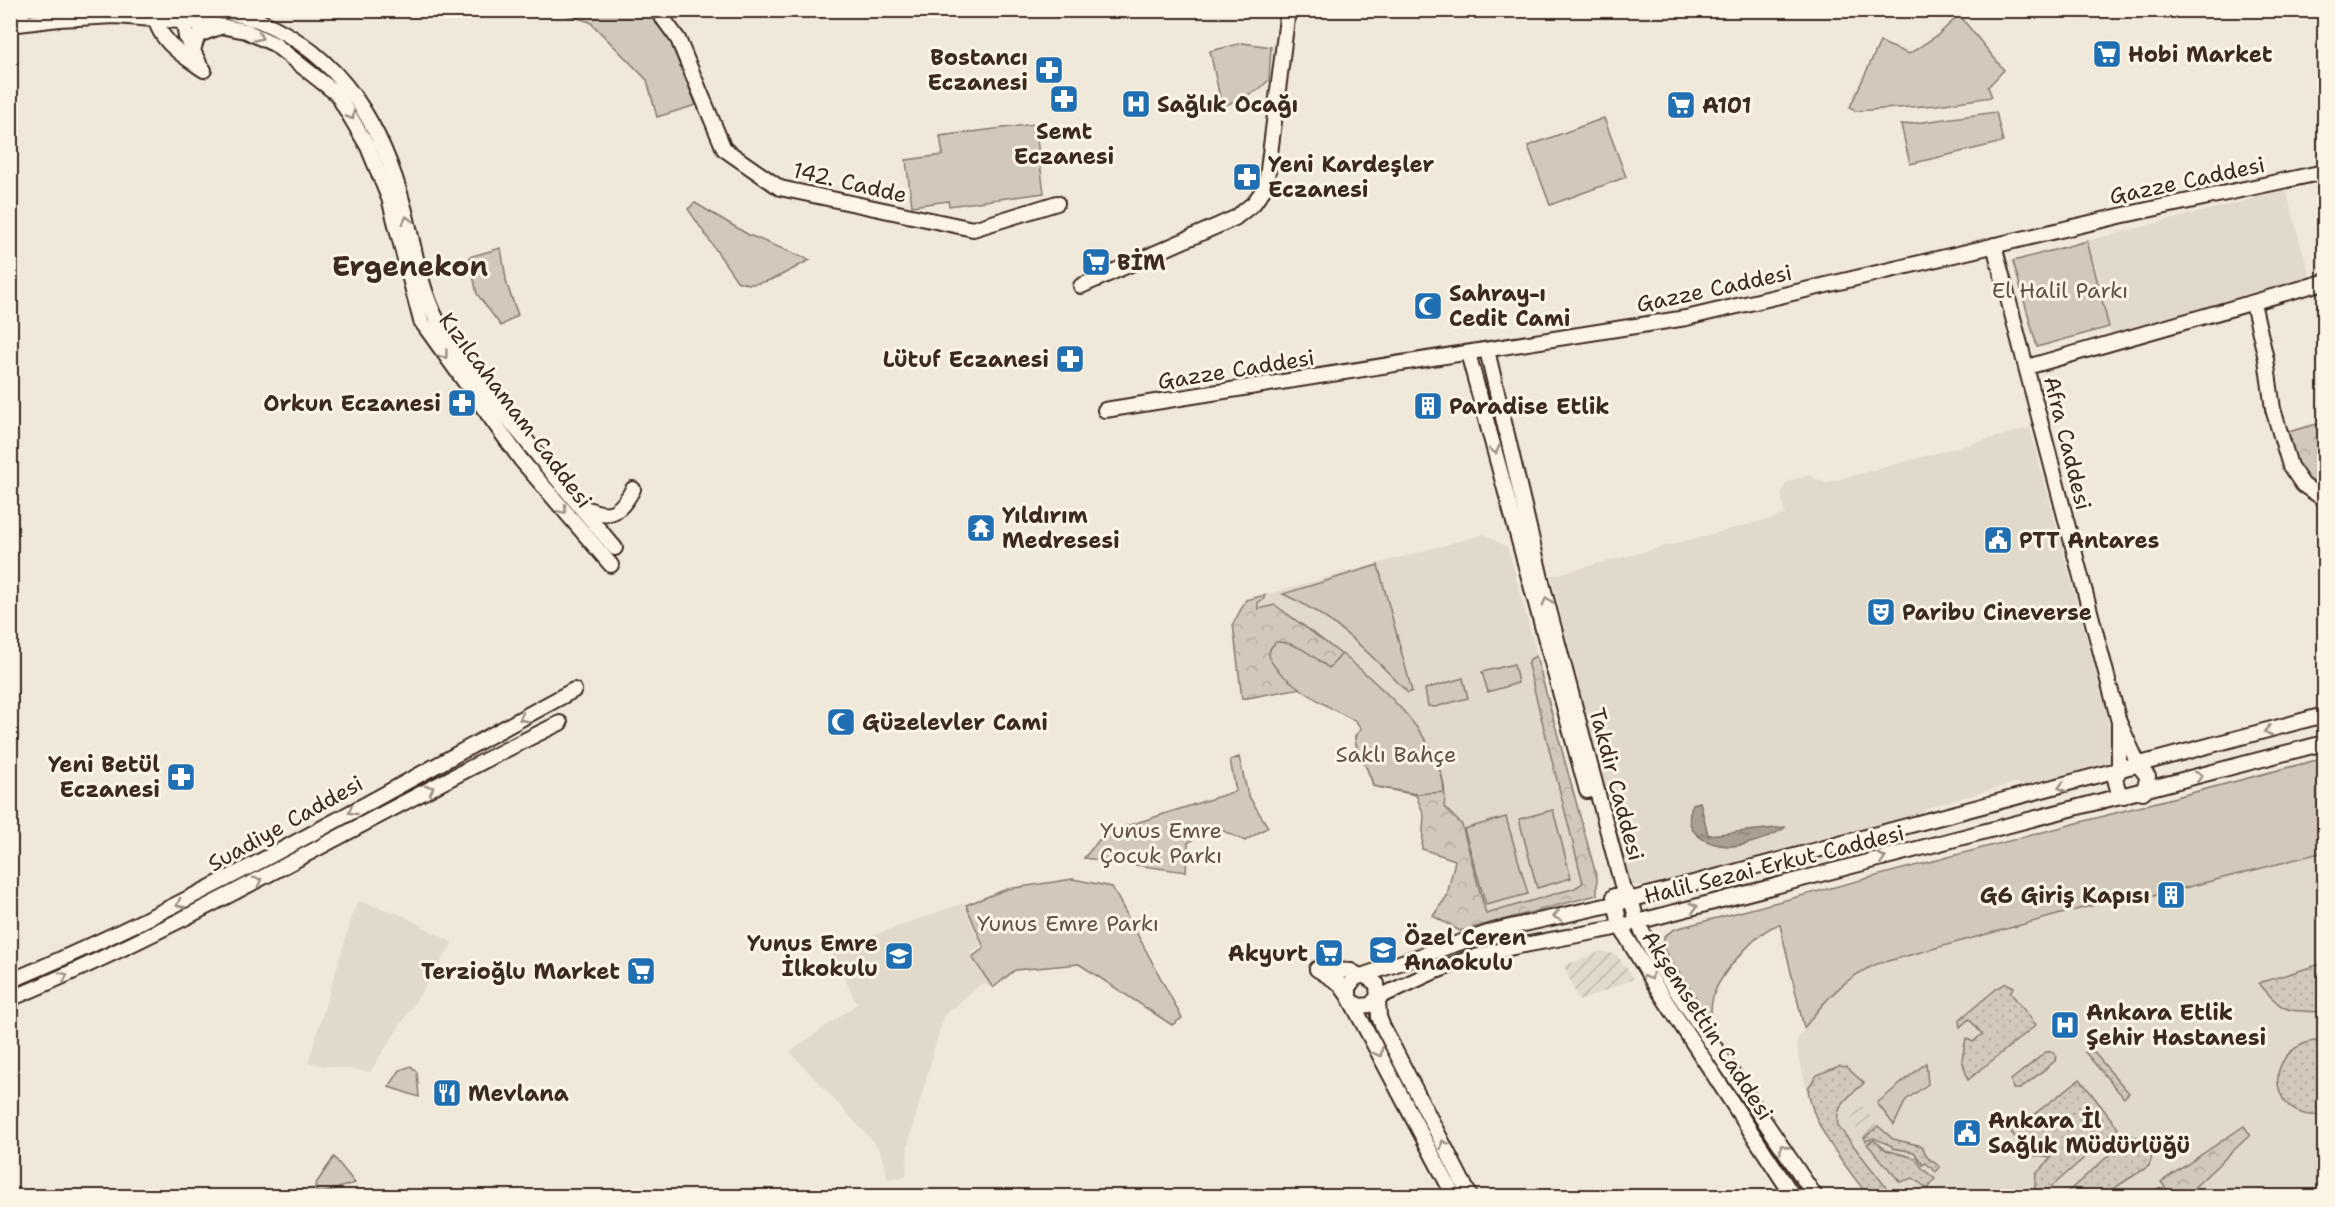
<svg xmlns="http://www.w3.org/2000/svg" width="2335" height="1207" viewBox="0 0 2335 1207" font-family="'Shantell Sans',sans-serif">
<style>
.built{fill:#e1d9c9}
.industrial{fill:url(#industrial-furrows)}
.grass{fill:url(#grass-dots);stroke:#867a6c;stroke-width:1.5}
.forest{fill:url(#forest-crowns);stroke:#867a6c;stroke-width:1.5}
.park{fill:#d2c9ba;stroke:#867a6c;stroke-width:1.5}
.water{fill:url(#water-ripples);stroke:#7e7163;stroke-width:1.5}
.lines{fill:none;stroke-linecap:round;stroke-linejoin:round}
.secondary-casing{stroke:#3b2a1e;stroke-width:18}
.secondary{stroke:#fcf5e5;stroke-width:14}
.oneway{stroke:#9c9082}
.labels{text-anchor:middle;stroke-width:6;stroke-linejoin:round;paint-order:stroke}
.poi-label{font-size:22px;font-weight:bold;fill:#3b2a1e;stroke:#fcf5e5;text-anchor:start}
.street-label{font-size:22px;fill:#3b2a1e;stroke:#fcf5e5}
.park-label{font-size:22px;fill:#615245;stroke:#fcf5e5}
.district-label{font-size:28px;font-weight:bold;fill:#3b2a1e;stroke:#fcf5e5}
</style>
<defs>
<pattern id="industrial-furrows" width="10" height="10" patternUnits="userSpaceOnUse" patternTransform="scale(1.5)"><rect width="10" height="10" fill="#e1d9c9"/><path d="M-1 1l2-2M0 10L10 0M9 11l2-2" fill="none" stroke="#c2baac"/></pattern>
<pattern id="grass-dots" width="8" height="8" patternUnits="userSpaceOnUse" patternTransform="scale(1.5)"><rect width="8" height="8" fill="#d2c9ba"/><path d="M2 2h.1M6 6h.1" fill="none" stroke="#b5ad9f" stroke-width="1.8" stroke-linecap="round"/></pattern>
<pattern id="forest-crowns" width="20" height="18" patternUnits="userSpaceOnUse" patternTransform="scale(1.5)"><rect width="20" height="18" fill="#d2c9ba"/><path d="M2 6a3 3 0 1 1 6 0M12 15a3 3 0 1 1 6 0" fill="none" stroke="#b5ad9f"/></pattern>
<pattern id="water-ripples" width="26" height="14" patternUnits="userSpaceOnUse" patternTransform="scale(1.5)"><rect width="26" height="14" fill="#aaa091"/><path d="M2 4q2-2 4 0t4 0M15 11q2-2 4 0t4 0" fill="none" stroke="#8c8376"/></pattern>
</defs>
<rect width="100%" height="100%" fill="#f0e9d9"/>
<filter id="ink" filterUnits="userSpaceOnUse"><feTurbulence type="fractalNoise" baseFrequency=".0167" numOctaves="2"/><feDisplacementMap in="SourceGraphic" scale="12" xChannelSelector="R" yChannelSelector="G"/><feConvolveMatrix kernelMatrix="1 2 1 2 8 2 1 2 1" color-interpolation-filters="sRGB"/></filter>
<g filter="url(#ink)">
<g class="built">
<path d="M2286,190L2311,281L2111,335L2087,241Z"/>
<path d="M2030,428L2114,741L2112,761L2103,767L2030,786L2015,783L1926,808L1922,813L1648,887L1632,885L1626,871L1551,576L1785,515L1781,494L1787,482L1809,475L1825,483Z"/>
<path d="M1485,534L1508,548L1597,878V895L1460,931L1433,916L1447,896L1455,860L1422,849L1424,815L1416,795L1373,786L1371,774L1355,743V736L1361,729L1355,721L1301,688L1242,699L1233,624L1246,600Z"/>
<path d="M2324,852V1196H1868L1829,1143L1808,1092L1798,1057L1797,1040L1817,1010L1855,973L1917,952L2143,892L2145,898Z"/>
<path d="M357,901L400,914L453,943L370,1072L308,1063Z"/>
<path d="M964,903L981,947L970,953L993,988L982,983L943,1017L908,1146L906,1177L888,1179L879,1148L790,1052L857,1004L831,950Z"/>
</g>
<g class="industrial">
<path d="M1602,951L1617,955L1634,979L1579,1001L1564,966Z"/>
<path d="M1861,1105L1878,1126L1864,1138L1851,1121L1852,1111Z"/>
</g>
<g class="grass">
<path d="M2324,963V1012C2286,1010 2285,1015 2259,983Z"/>
<path d="M2006,983L2014,987L2010,992L2036,1025L1968,1080L1962,1060L1966,1038L1973,1042L1982,1034L1969,1019L1960,1027L1959,1020L1996,989Z"/>
<path d="M2313,1041L2324,1043V1114C2272,1125 2258,1053 2313,1041Z"/>
<path d="M2090,1048L2129,1093L2124,1098L2085,1052Z"/>
<path d="M2051,1051L2056,1056L2055,1061L2020,1089H2013L2011,1080L2046,1052Z"/>
<path d="M1839,1066L1846,1067L1864,1083C1850,1096 1834,1105 1838,1126L1893,1196H1868C1847,1167 1811,1126 1808,1088L1817,1075Z"/>
<path d="M2080,1079L2118,1128L2041,1196H2034L2036,1174L2051,1158L2030,1155L2011,1132Z"/>
<path d="M1878,1126L1893,1139L1922,1146L1927,1157L1940,1167L1936,1172L1926,1163L1923,1165L1914,1152L1892,1148V1146L1874,1138L1866,1141L1864,1138Z"/>
<path d="M2131,1136L2136,1137L2152,1157L2149,1166L2102,1196H2063Z"/>
<path d="M1874,1140L1886,1150L1915,1158L1923,1169L1935,1179L1928,1189L1913,1178L1900,1182L1867,1144Z"/>
</g>
<g class="forest">
<path d="M2324,422V490C2297,475 2295,460 2288,432Z"/>
<path d="M1265,595L1263,600L1258,602V609L1275,605C1328,644 1456,729 1444,807L1462,825L1486,914L1575,888L1583,883L1528,665L1530,659L1536,656L1597,878V895L1460,931L1433,916L1447,896L1455,860L1422,849L1424,815L1416,795L1373,786C1370,768 1355,753 1355,736L1361,729L1355,721L1301,688L1242,699L1233,624L1246,600Z"/>
<path d="M2244,1126L2250,1135L2185,1196H2172L2161,1182Z"/>
</g>
<g class="park">
<path d="M555,11H644L668,36L696,105L657,117L647,80L590,22Z"/>
<path d="M1959,15L2004,70L1988,87L1992,97L1937,105L1856,111L1850,107L1880,42L1909,54L1938,35Z"/>
<path d="M1243,43L1271,47L1269,80L1258,90L1222,107L1210,51Z"/>
<path d="M1996,112L2003,142L1910,164L1901,125Z"/>
<path d="M1604,118L1626,177L1550,205L1528,146Z"/>
<path d="M1035,124L1044,193L949,206L948,201L912,206L906,160L943,155L940,136Z"/>
<path d="M695,203L749,235L810,260C789,270 760,292 737,281L688,209Z"/>
<path d="M2087,241L2109,327L2037,347L2013,261Z"/>
<path d="M501,248L507,285L518,315L501,326L477,294L469,257Z"/>
<path d="M1378,565L1412,691L1408,693C1372,655 1332,615 1283,594Z"/>
<path d="M1276,642C1296,641 1314,657 1329,668L1342,654C1379,684 1442,739 1444,792L1416,794L1373,786C1370,768 1355,753 1355,736L1361,729L1356,721C1336,712 1271,676 1269,655C1269,649 1272,646 1276,642Z"/>
<path d="M1514,664L1518,683L1488,692L1482,672Z"/>
<path d="M1463,678L1468,698L1435,707L1428,706L1425,689Z"/>
<path d="M1239,757L1248,795L1268,827L1245,841L1213,826L1188,843L1186,872L1084,858L1105,833L1236,791L1230,760Z"/>
<path d="M2324,758V852L2145,898L2142,892L1877,964C1845,977 1825,1000 1804,1028L1780,925C1763,925 1727,968 1719,983C1713,992 1711,1003 1711,1014L1708,1016L1664,950V936L1675,929Z"/>
<path d="M1553,810L1571,878L1537,888L1519,819Z"/>
<path d="M1506,817L1528,894L1486,905L1464,829Z"/>
<path d="M1073,879L1112,887L1182,1018L1172,1025L1079,964L1015,970L993,988L972,957L984,948L966,905L1007,889Z"/>
<path d="M1926,1063L1928,1084L1906,1100L1894,1125L1877,1103Z"/>
<path d="M411,1066L417,1072L419,1097L389,1087L400,1070Z"/>
<path d="M334,1157L355,1183L322,1193L316,1192L315,1185Z"/>
</g>
<path class="water" d="M1700,802L1708,835L1786,827C1774,835 1757,842 1742,845C1715,850 1678,836 1693,804Z"/>
<g class="lines">
<g class="secondary-casing">
<g id="secondary">
<path d="M154,10C156,40 182,55 204,70"/>
<path d="M182,10L186,37L199,63"/>
<path d="M221,10C233,14 248,16 260,21C343,56 383,128 405,211C414,247 420,287 437,320C454,354 480,382 503,412C540,458 577,504 615,548"/>
<path d="M657,10L678,39L724,149L780,188L973,229L1057,203"/>
<path d="M10,12L24,10"/>
<path d="M10,25L59,19L115,16L205,23L246,31L274,44L337,94L368,147L389,198L421,321L521,460L611,565"/>
<path d="M192,53L198,35L220,27"/>
<path d="M1994,245L2119,722L2139,766L2148,777L2143,792"/>
<path d="M1081,286L1235,218L1254,203L1266,186L1288,10"/>
<path d="M2253,303L2266,359L2273,409L2290,466L2303,485L2324,499"/>
<path d="M1487,350L1543,587L1623,889L1631,899L1637,921L1657,962L1815,1196"/>
<path d="M1468,353L1587,791"/>
<path d="M2027,367L2324,282"/>
<path d="M1105,410L1686,318L2124,215L2324,172"/>
<path d="M580,506C609,519 618,516 633,489"/>
<path d="M2119,724V771L2115,779L2118,790L2124,796"/>
<path d="M1614,896L1620,926L1652,980L1793,1196"/>
<path d="M1317,969L1351,971L1360,976"/>
<path d="M1317,969L1339,983L1349,997"/>
<path d="M1365,976L1377,984L1379,1017L1383,1027L1470,1196"/>
<path d="M10,981C206,899 388,790 574,690"/>
<path d="M10,999C200,920 375,812 560,723"/>
<path d="M1351,1001L1360,1006L1370,1005L1377,998L1431,973L1468,959L1513,947L1610,929L2324,743"/>
<path d="M1454,1196L1349,997V986L1355,978L1497,930L1614,904L2324,715"/>
</g>
</g>
<use href="#secondary" class="secondary"/>
</g>
<defs><path id="oneway-chevron" d="M-2-3.5L2.5 0L-2 3.5" fill="none" stroke-width="1.6" stroke-linecap="round" stroke-linejoin="round" transform="scale(1.5)"/></defs>
<g class="oneway">
<use href="#oneway-chevron" transform="translate(259 37) rotate(25)"/>
<use href="#oneway-chevron" transform="translate(351 116) rotate(59)"/>
<use href="#oneway-chevron" transform="translate(407 220) rotate(-105)"/>
<use href="#oneway-chevron" transform="translate(444 355) rotate(54)"/>
<use href="#oneway-chevron" transform="translate(1495 450) rotate(75)"/>
<use href="#oneway-chevron" transform="translate(563 510) rotate(49)"/>
<use href="#oneway-chevron" transform="translate(1547 601) rotate(-105)"/>
<use href="#oneway-chevron" transform="translate(523 718) rotate(152)"/>
<use href="#oneway-chevron" transform="translate(2268 731) rotate(165)"/>
<use href="#oneway-chevron" transform="translate(2199 776) rotate(-15)"/>
<use href="#oneway-chevron" transform="translate(2062 787) rotate(165)"/>
<use href="#oneway-chevron" transform="translate(430 789) rotate(-29)"/>
<use href="#oneway-chevron" transform="translate(352 811) rotate(150)"/>
<use href="#oneway-chevron" transform="translate(1882 858) rotate(-14)"/>
<use href="#oneway-chevron" transform="translate(258 881) rotate(-27)"/>
<use href="#oneway-chevron" transform="translate(180 904) rotate(152)"/>
<use href="#oneway-chevron" transform="translate(1694 907) rotate(-14)"/>
<use href="#oneway-chevron" transform="translate(1557 916) rotate(168)"/>
<use href="#oneway-chevron" transform="translate(64 976) rotate(-25)"/>
<use href="#oneway-chevron" transform="translate(1650 976) rotate(60)"/>
<use href="#oneway-chevron" transform="translate(1379 1053) rotate(62)"/>
<use href="#oneway-chevron" transform="translate(1444 1144) rotate(-117)"/>
<use href="#oneway-chevron" transform="translate(1783 1148) rotate(-124)"/>
</g>
</g>
<defs>
<g id="supermarket-square" transform="scale(1.5)"><rect x="-9" y="-9" width="18" height="18" rx="4" fill="#1f6fb2" stroke="#fcf5e5"/><path d="M-6-5.5h2.5l.6 2H6L4.5 2H-2.5L-4.4-4H-6ZM-1.5 3.2a1.3 1.3 0 1 0 .1 0ZM3 3.2a1.3 1.3 0 1 0 .1 0Z" fill="#fff"/></g>
<g id="pharmacy-square" transform="scale(1.5)"><rect x="-9" y="-9" width="18" height="18" rx="4" fill="#1f6fb2" stroke="#fcf5e5"/><path d="M-2-6h4v4h4v4h-4v4h-4v-4h-4v-4h4Z" fill="#fff"/></g>
<g id="hospital-square" transform="scale(1.5)"><rect x="-9" y="-9" width="18" height="18" rx="4" fill="#1f6fb2" stroke="#fcf5e5"/><path d="M-5-5h3v3.5h4V-5h3V5h-3V1.5h-4V5h-3Z" fill="#fff"/></g>
<g id="mosque-square" transform="scale(1.5)"><rect x="-9" y="-9" width="18" height="18" rx="4" fill="#1f6fb2" stroke="#fcf5e5"/><path d="M3.5-4.9A6 6 0 1 0 3.5 4.9A5 5 0 1 1 3.5-4.9Z" fill="#fff"/></g>
<g id="building-square" transform="scale(1.5)"><rect x="-9" y="-9" width="18" height="18" rx="4" fill="#1f6fb2" stroke="#fcf5e5"/><path d="M-4-6H4V6H1V3H-1V6H-4ZM-2.5-4.3h1.7v1.8h-1.7ZM.8-4.3h1.7v1.8H.8ZM-2.5-1h1.7V.8h-1.7ZM.8-1h1.7V.8H.8Z" fill="#fff"/></g>
<g id="temple-square" transform="scale(1.5)"><rect x="-9" y="-9" width="18" height="18" rx="4" fill="#1f6fb2" stroke="#fcf5e5"/><path d="M0-6L5-2H3V0L6.5 2.5H4V6H1.5V3h-3V6H-4V2.5H-6.5L-3 0V-2H-5Z" fill="#fff"/></g>
<g id="civic-square" transform="scale(1.5)"><rect x="-9" y="-9" width="18" height="18" rx="4" fill="#1f6fb2" stroke="#fcf5e5"/><path d="M-.6-6.5H3V-4.5H.6V-3L4-1V1h2V6H-6V1h2V-1L-.6-3ZM-1.2 2.5V6h2.4V2.5Z" fill="#fff"/></g>
<g id="theatre-square" transform="scale(1.5)"><rect x="-9" y="-9" width="18" height="18" rx="4" fill="#1f6fb2" stroke="#fcf5e5"/><path d="M-5-5.5Q0-4 5-5.5V0Q5 5 0 6Q-5 5-5 0ZM-3.3-2.5H-1v1.5H-3.3ZM1-2.5H3.3v1.5H1ZM-2.8 1Q0 5.5 2.8 1Z" fill="#fff"/></g>
<g id="school-square" transform="scale(1.5)"><rect x="-9" y="-9" width="18" height="18" rx="4" fill="#1f6fb2" stroke="#fcf5e5"/><path d="M0-5L7-2L0 1L-7-2ZM-4 1L0 2.5L4 1V4Q0 6-4 4Z" fill="#fff"/></g>
<g id="restaurant-square" transform="scale(1.5)"><rect x="-9" y="-9" width="18" height="18" rx="4" fill="#1f6fb2" stroke="#fcf5e5"/><path d="M-5-6h1v4h1v-4h1v4h1v-4h1v5L-1.5 .5V6h-2V.5L-5-1ZM5-6V6H3V1.5H1.5Q1.5-4 5-6Z" fill="#fff"/></g>
</defs>
<g fill-rule="evenodd">
<use href="#supermarket-square" x="2107" y="54"/>
<use href="#pharmacy-square" x="1049" y="70"/>
<use href="#pharmacy-square" x="1064" y="99"/>
<use href="#hospital-square" x="1136" y="104"/>
<use href="#supermarket-square" x="1681" y="105"/>
<use href="#pharmacy-square" x="1247" y="177"/>
<use href="#supermarket-square" x="1096" y="262"/>
<use href="#mosque-square" x="1428" y="306"/>
<use href="#pharmacy-square" x="1070" y="359"/>
<use href="#pharmacy-square" x="462" y="403"/>
<use href="#building-square" x="1428" y="406"/>
<use href="#temple-square" x="981" y="528"/>
<use href="#civic-square" x="1998" y="540"/>
<use href="#theatre-square" x="1881" y="612"/>
<use href="#mosque-square" x="841" y="722"/>
<use href="#pharmacy-square" x="181" y="777"/>
<use href="#building-square" x="2171" y="895"/>
<use href="#school-square" x="1383" y="950"/>
<use href="#supermarket-square" x="1329" y="953"/>
<use href="#school-square" x="899" y="956"/>
<use href="#supermarket-square" x="641" y="971"/>
<use href="#hospital-square" x="2065" y="1025"/>
<use href="#restaurant-square" x="447" y="1093"/>
<use href="#civic-square" x="1967" y="1133"/>
</g>
<g class="labels">
<g class="poi-label">
<text x="2128" y="62">Hobi Market</text>
<text x="1028" y="65" text-anchor="end">Bostancı<tspan x="1028" dy="25">Eczanesi</tspan></text>
<text x="1157" y="112">Sağlık Ocağı</text>
<text x="1702" y="113">A101</text>
<text x="1064" y="139" text-anchor="middle">Semt<tspan x="1064" dy="25">Eczanesi</tspan></text>
<text x="1268" y="172">Yeni Kardeşler<tspan x="1268" dy="25">Eczanesi</tspan></text>
<text x="1117" y="270">BİM</text>
<text x="1449" y="301">Sahray-ı<tspan x="1449" dy="25">Cedit Cami</tspan></text>
<text x="1049" y="367" text-anchor="end">Lütuf Eczanesi</text>
<text x="441" y="411" text-anchor="end">Orkun Eczanesi</text>
<text x="1449" y="414">Paradise Etlik</text>
<text x="1002" y="523">Yıldırım<tspan x="1002" dy="25">Medresesi</tspan></text>
<text x="2019" y="548">PTT Antares</text>
<text x="1902" y="620">Paribu Cineverse</text>
<text x="862" y="730">Güzelevler Cami</text>
<text x="160" y="772" text-anchor="end">Yeni Betül<tspan x="160" dy="25">Eczanesi</tspan></text>
<text x="2150" y="903" text-anchor="end">G6 Giriş Kapısı</text>
<text x="1404" y="945">Özel Ceren<tspan x="1404" dy="25">Anaokulu</tspan></text>
<text x="878" y="951" text-anchor="end">Yunus Emre<tspan x="878" dy="25">İlkokulu</tspan></text>
<text x="1308" y="961" text-anchor="end">Akyurt</text>
<text x="620" y="979" text-anchor="end">Terzioğlu Market</text>
<text x="2086" y="1020">Ankara Etlik<tspan x="2086" dy="25">Şehir Hastanesi</tspan></text>
<text x="468" y="1101">Mevlana</text>
<text x="1988" y="1128">Ankara İl<tspan x="1988" dy="25">Sağlık Müdürlüğü</tspan></text>
</g>
<g class="street-label">
<text transform="translate(2187 180) rotate(-12)" y="8">Gazze Caddesi</text>
<text transform="translate(850 182) rotate(13)" y="8">142. Cadde</text>
<text transform="translate(1714 288) rotate(-12)" y="8">Gazze Caddesi</text>
<text transform="translate(1236 369) rotate(-9)" y="8">Gazze Caddesi</text>
<text transform="translate(516 410) rotate(53)" y="8">Kızılcahamam Caddesi</text>
<text transform="translate(2068 443) rotate(76)" y="8">Afra Caddesi</text>
<text transform="translate(1617 784) rotate(75)" y="8">Takdir Caddesi</text>
<text transform="translate(285 823) rotate(-29)" y="8">Suadiye Caddesi</text>
<text transform="translate(1774 864) rotate(-14)" y="8">Halil Sezai Erkut Caddesi</text>
<text transform="translate(1708 1025) rotate(57)" y="8">Akşemsettin Caddesi</text>
</g>
<g class="park-label">
<text x="2060" y="298">El Halil Parkı</text>
<text x="1396" y="762">Saklı Bahçe</text>
<text x="1161" y="838">Yunus Emre<tspan x="1161" dy="25">Çocuk Parkı</tspan></text>
<text x="1068" y="931">Yunus Emre Parkı</text>
</g>
<g class="district-label">
<text x="410" y="276">Ergenekon</text>
</g>
</g>
<rect width="2335" height="1207" fill="none" stroke="#fcf5e5" stroke-width="36"/>
<rect x="18" y="18" width="2299" height="1171" fill="none" stroke="#3b2a1e" stroke-width="2" filter="url(#ink)"/>
</svg>
